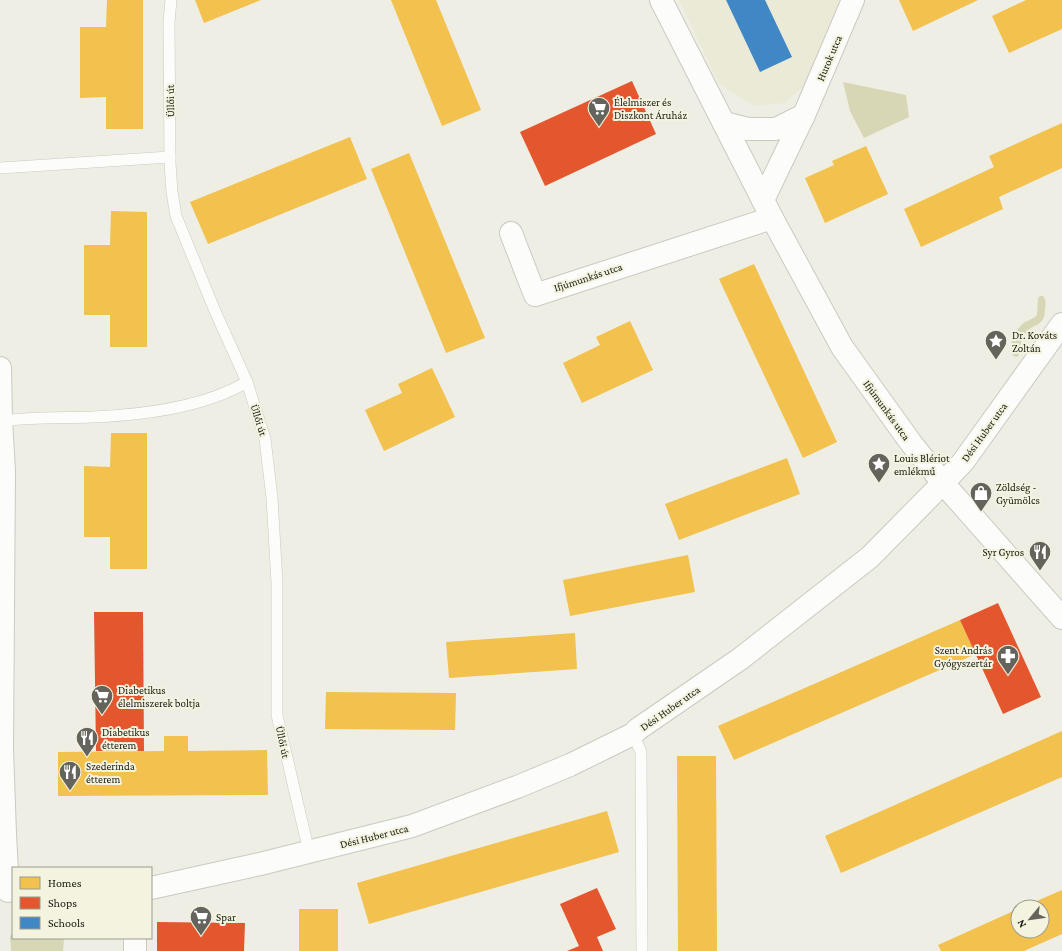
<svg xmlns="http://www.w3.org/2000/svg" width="1062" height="951" viewBox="0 0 1062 951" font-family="'Crimson Pro',serif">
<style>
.built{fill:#ebead6}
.green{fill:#d7d6b5}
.homes{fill:#f2c14e}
.shops{fill:#e4572e}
.schools{fill:#3f88c5}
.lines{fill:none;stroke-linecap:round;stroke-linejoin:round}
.lane-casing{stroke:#cacac1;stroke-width:12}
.street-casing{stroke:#cacac1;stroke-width:24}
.lane{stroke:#fcfcfb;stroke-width:11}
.street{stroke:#fcfcfb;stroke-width:22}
.labels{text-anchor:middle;stroke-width:4;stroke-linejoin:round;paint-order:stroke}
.street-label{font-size:11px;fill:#191912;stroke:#f3f3df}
.poi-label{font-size:11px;fill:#191912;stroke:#f3f3df;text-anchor:start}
</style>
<rect width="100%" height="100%" fill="#eeeee4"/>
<path class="built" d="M679,0H843L812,79L785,103L754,106L719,84Z"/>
<g class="green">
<path d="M843,82L906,95L909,117L864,138L850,111Z"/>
<path d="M1040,296H1043C1046,300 1046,304 1045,309C1045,328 1033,322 1025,334C1020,341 1020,347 1019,355L1017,357L1013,356C1008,344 1014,330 1025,322C1029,320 1033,319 1037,315L1038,298Z"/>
<path d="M13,933V938H79L64,939L63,951H11L10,936Z"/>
</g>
<g class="homes">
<path d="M107,0H143V129H106V97L80,98V27H106Z"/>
<path d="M195,0H261L204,23Z"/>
<path d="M391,0H436L481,110L442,126Z"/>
<path d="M899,0H978L913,31Z"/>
<path d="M1026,0H1062V29L1009,53L992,16Z"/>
<path d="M1062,123V168L999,197L1003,209L921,247L904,209L994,167L989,156Z"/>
<path d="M350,137L367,179L208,244L190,202Z"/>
<path d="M866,146L888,194L825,223L805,178L834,165L832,161Z"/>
<path d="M409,153L485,338L446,353L371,169Z"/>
<path d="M111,211L147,212V347H110V315H84V245H110Z"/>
<path d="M754,264L837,442L803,458L719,279Z"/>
<path d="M630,321L653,370L582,403L563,363L600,345L596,337Z"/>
<path d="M432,368L455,417L384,451L365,410L402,393L398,384Z"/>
<path d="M111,433H147V569H110V537H84V466L110,467Z"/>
<path d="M787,458L800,494L679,540L665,504Z"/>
<path d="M688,555L695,592L570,616L563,580Z"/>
<path d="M960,620L976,654L734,760L718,726Z"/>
<path d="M575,633L577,669L449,678L446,642Z"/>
<path d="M326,692L456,693L455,730L325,729Z"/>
<path d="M1062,731V777L841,873L825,836Z"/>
<path d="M164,736H188V751L267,750L268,795L58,796V752L164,751Z"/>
<path d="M677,756H716L717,951H678Z"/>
<path d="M607,811L619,852L369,924L357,883Z"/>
<path d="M1062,890V934L1024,951H941L938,945L1018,909V931H1042V907H1023Z"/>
<rect x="299" y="909" width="39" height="42"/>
</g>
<g class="shops">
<path d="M632,81L656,134L545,186L520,132Z"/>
<path d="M998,603L1041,697L1003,714L960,620Z"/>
<path d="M94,612H143L144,751H96Z"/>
<path d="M597,888L616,929L597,937L603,951H567L579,946L560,904Z"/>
<path d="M157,922L245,923L244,951H157Z"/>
</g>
<path class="schools" d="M726,0H765L792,57L760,72Z"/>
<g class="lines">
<g class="lane-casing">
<g id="lane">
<path d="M171,0L169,22L170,163L172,192L176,216L215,311L247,382L265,439L272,498L277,583V715L309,852"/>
<path d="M0,168L170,157"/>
<path d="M1,421C31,417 61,418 92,417C143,415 203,408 247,382"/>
<path d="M633,734L641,752L642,951"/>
</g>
</g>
<g class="street-casing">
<g id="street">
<path d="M661,0L772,218L842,347L911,443L943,483L1062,618"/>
<path d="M724,123L748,129H776L804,115"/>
<path d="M763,200L804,115L853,0"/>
<path d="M511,233L535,295L772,218"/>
<path d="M0,368L1,421L4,471L2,749L5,834L8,891"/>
<path d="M151,888L260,864L412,826L517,787L570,765L633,734L638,729L740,659L870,557L943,483L963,462L1062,324"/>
<path d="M135,938V951"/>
</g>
</g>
<use href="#lane" class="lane"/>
<use href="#street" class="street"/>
</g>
<defs>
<g id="supermarket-pin" transform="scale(1.15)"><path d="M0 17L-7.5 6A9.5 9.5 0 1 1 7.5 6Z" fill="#64645c" stroke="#f3f3df"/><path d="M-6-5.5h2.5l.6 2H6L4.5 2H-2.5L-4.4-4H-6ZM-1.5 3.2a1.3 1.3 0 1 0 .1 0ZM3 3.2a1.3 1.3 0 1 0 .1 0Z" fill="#fff"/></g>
<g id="sight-pin" transform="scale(1.15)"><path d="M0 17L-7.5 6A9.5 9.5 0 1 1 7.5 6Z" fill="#64645c" stroke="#f3f3df"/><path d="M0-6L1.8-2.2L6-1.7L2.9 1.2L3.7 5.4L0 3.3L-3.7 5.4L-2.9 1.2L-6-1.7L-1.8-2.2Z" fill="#fff"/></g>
<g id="shop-pin" transform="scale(1.15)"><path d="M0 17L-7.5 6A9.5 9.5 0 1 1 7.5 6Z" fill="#64645c" stroke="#f3f3df"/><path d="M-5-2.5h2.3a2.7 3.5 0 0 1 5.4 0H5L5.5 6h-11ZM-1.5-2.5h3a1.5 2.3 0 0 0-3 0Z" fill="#fff"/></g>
<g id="restaurant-pin" transform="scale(1.15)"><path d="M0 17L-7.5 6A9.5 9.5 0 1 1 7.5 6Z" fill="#64645c" stroke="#f3f3df"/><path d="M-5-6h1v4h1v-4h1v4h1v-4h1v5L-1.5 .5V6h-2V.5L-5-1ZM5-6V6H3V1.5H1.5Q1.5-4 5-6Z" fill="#fff"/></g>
<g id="pharmacy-pin" transform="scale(1.15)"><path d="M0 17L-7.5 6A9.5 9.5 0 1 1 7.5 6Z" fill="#64645c" stroke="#f3f3df"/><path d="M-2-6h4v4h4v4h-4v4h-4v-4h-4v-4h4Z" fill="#fff"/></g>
</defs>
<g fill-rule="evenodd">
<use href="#supermarket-pin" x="599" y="108"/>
<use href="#sight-pin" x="996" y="341"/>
<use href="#sight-pin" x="879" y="464"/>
<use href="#shop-pin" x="981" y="493"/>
<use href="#restaurant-pin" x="1040" y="552"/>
<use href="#pharmacy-pin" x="1008" y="656"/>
<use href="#supermarket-pin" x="102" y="696"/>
<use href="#restaurant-pin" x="87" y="738"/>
<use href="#restaurant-pin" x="70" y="772"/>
<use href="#supermarket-pin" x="201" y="917"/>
</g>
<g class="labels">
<g class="street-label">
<text transform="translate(829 58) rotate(-67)" y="4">Hurok utca</text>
<text transform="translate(170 101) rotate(-91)" y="4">Üllői út</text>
<text transform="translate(588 277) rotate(-18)" y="4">Ifjúmunkás utca</text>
<text transform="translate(887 410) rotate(54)" y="4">Ifjúmunkás utca</text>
<text transform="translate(259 420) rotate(73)" y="4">Üllői út</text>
<text transform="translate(984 432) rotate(-54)" y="4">Dési Huber utca</text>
<text transform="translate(670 708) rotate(-35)" y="4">Dési Huber utca</text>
<text transform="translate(283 742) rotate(78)" y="4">Üllői út</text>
<text transform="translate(374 836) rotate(-14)" y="4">Dési Huber utca</text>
</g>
<g class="poi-label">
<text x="614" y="106">Élelmiszer és<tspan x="614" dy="13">Diszkont Áruház</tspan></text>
<text x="1012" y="339">Dr. Kováts<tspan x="1012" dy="13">Zoltán</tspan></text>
<text x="894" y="462">Louis Blériot<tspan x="894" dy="13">emlékmű</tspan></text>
<text x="996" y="491">Zöldség -<tspan x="996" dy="13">Gyümölcs</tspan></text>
<text x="1024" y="556" text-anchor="end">Syr Gyros</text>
<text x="992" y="654" text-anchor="end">Szent András<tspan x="992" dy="13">Gyógyszertár</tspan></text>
<text x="118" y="694">Diabetikus<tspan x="118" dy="13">élelmiszerek boltja</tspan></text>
<text x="102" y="736">Diabetikus<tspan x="102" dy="13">étterem</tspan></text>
<text x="86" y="770">Szederinda<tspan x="86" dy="13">étterem</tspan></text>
<text x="216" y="921">Spar</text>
</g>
</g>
<rect x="12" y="867" width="140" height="72" fill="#f3f3df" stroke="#9c9c8d"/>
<rect x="20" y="877" width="20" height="12" fill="#f2c14e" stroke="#9c9c8d"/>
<text x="48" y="887" font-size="12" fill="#191912">Homes</text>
<rect x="20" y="897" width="20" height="12" fill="#e4572e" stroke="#9c9c8d"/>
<text x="48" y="907" font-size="12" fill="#191912">Shops</text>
<rect x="20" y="917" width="20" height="12" fill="#3f88c5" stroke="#9c9c8d"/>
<text x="48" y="927" font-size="12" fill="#191912">Schools</text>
<g transform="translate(1030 919) rotate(241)"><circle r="19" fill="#f3f3df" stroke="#9c9c8d"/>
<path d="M0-3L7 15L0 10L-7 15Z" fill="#64645c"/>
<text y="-6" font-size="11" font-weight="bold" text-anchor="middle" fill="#191912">N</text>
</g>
</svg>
